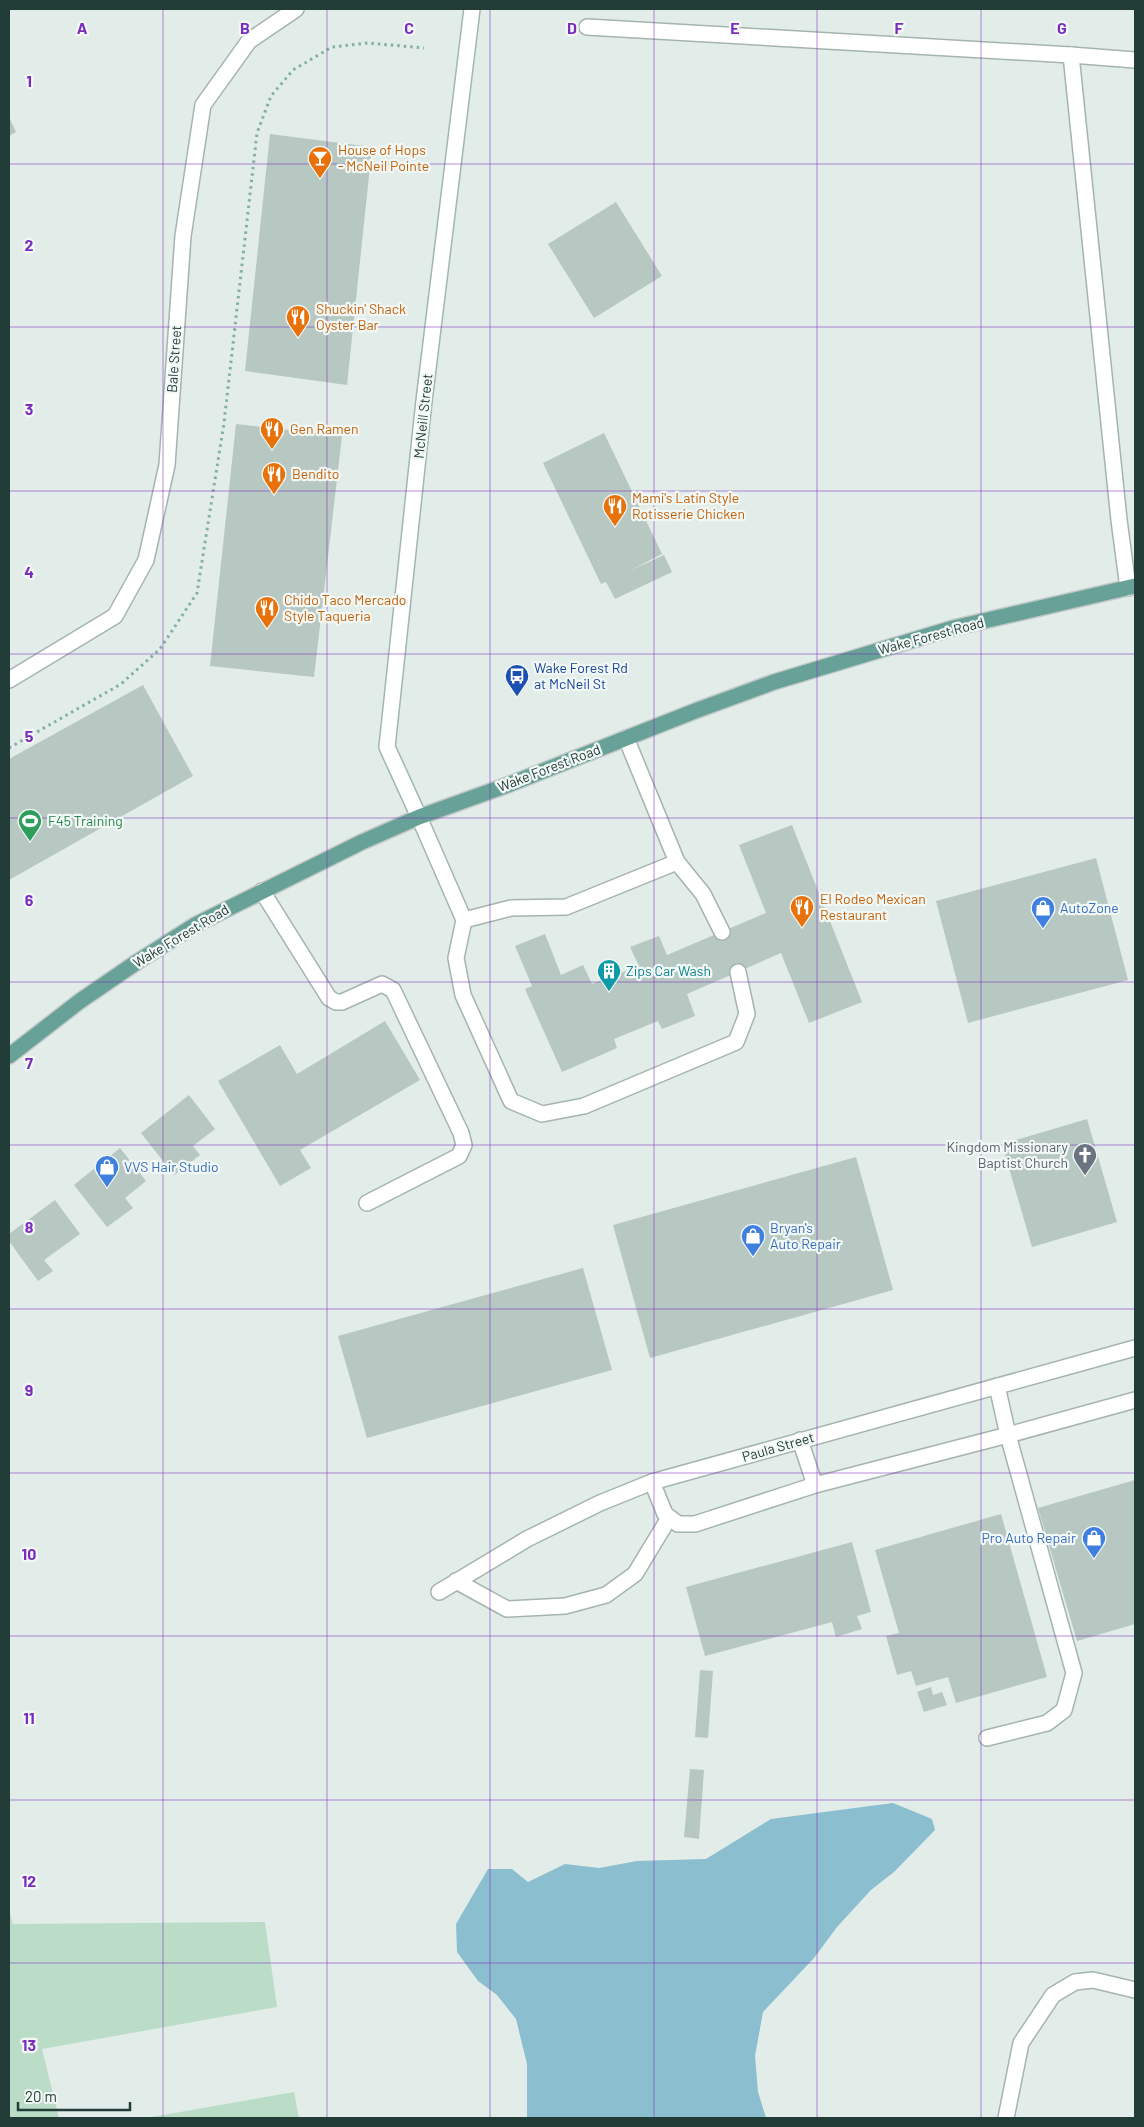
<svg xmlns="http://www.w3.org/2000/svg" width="1144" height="2127" viewBox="0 0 1144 2127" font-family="Barlow,sans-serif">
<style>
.green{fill:#bbddc8}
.water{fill:#8bbfd0}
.building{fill:#b7c7c2}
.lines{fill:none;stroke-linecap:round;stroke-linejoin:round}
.lane-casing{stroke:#a5b4b0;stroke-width:18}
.street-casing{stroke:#a5b4b0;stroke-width:18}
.secondary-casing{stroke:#a0b7b2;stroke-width:18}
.primary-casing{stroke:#c1c9c7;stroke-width:18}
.path{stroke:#83afa5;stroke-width:3;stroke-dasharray:2.5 4;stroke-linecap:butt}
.lane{stroke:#fff;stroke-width:15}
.street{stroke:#fff;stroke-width:15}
.secondary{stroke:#fff;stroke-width:15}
.primary{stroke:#67a198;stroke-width:15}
.grid{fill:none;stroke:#7b2cbf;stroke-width:1;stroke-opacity:0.55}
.labels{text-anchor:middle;stroke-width:4.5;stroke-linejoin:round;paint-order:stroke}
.food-label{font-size:14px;fill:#c56008;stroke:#f2f8f6;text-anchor:start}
.street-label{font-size:14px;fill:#223d38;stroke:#f2f8f6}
.transit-label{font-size:14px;fill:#164399;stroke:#f2f8f6;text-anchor:start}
.leisure-label{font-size:14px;fill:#27864d;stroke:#f2f8f6;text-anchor:start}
.shop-label{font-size:14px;fill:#366cbe;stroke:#f2f8f6;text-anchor:start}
.culture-label{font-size:14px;fill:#0d838f;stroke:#f2f8f6;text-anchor:start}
.worship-label{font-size:14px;fill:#5b616d;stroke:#f2f8f6;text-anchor:end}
.grid-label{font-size:16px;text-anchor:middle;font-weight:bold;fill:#7b2cbf;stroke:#f2f8f6;stroke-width:4.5;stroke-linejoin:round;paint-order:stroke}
</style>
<rect width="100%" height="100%" fill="#e2ece8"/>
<g class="green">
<path d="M9,1910L13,1924L265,1922L277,2007L42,2049L59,2118H9Z"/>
<path d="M294,2092L299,2118H146Z"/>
</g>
<path class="water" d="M893,1803L932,1819L935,1830L894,1872L871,1890L837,1927L814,1958L763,2012L755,2056L758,2092L766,2118H527V2064L516,2019L497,1995L478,1981L457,1952L456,1924L488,1869H512L528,1882L565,1864L599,1868L637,1861L706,1859L771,1819Z"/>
<g class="building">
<path d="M9,117L16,132L9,136Z"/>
<path d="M270,134L372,147L347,385L245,371Z"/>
<path d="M616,202L662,276L594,318L548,244Z"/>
<path d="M236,424L342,436L314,677L210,666Z"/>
<path d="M604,433L662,554L629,571L664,555L672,572L615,599L606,582L601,584L543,463Z"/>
<path d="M143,685L193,776L9,880V759Z"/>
<path d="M792,825L862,1002L809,1023L781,953L687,994L695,1016L662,1029L658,1021L614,1039L617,1048L562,1072L525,989L532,986L515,946L545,934L561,975L583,965L592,984L639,966L630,947L659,936L667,955L766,913L739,845Z"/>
<path d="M1096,858L1128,980L968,1023L936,901Z"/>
<path d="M385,1021L420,1080L300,1150L311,1168L280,1186L218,1081L280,1045L297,1074Z"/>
<path d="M189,1095L215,1129L193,1146L200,1155L174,1175L141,1133Z"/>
<path d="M1087,1119L1117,1222L1032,1247L1002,1144Z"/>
<path d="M120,1148L146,1181L125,1198L133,1208L107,1227L74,1185Z"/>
<path d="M856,1157L893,1290L650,1358L613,1225Z"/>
<path d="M55,1200L80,1234L44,1260L53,1271L38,1281L9,1241V1234Z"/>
<path d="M583,1268L612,1370L367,1438L338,1336Z"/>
<path d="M1135,1480V1624L1077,1641L1038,1508Z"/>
<path d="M1001,1514L1047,1677L956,1703L948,1677L916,1686L911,1671L897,1675L886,1636L899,1633L875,1550Z"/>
<path d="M852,1542L871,1612L857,1616L862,1629L836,1637L832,1622L705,1656L686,1587Z"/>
<path d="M700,1670L713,1671L708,1738L695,1737Z"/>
<path d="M931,1687L933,1695L942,1692L947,1705L924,1712L917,1692Z"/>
<path d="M690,1769L704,1770L699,1839L684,1837Z"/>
</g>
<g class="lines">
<g class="lane-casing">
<g id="lane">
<path d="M587,27L1071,55L1119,520L1128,588"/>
<path d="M1071,55L1135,60"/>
<path d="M626,738L677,862L703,894L722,932"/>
<path d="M419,817L464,920L456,958L463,995L511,1101L542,1114L584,1106L736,1042L747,1014L738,972"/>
<path d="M262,891L329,998L336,1002H342L382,984L393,990L461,1133L464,1145L459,1156L367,1203"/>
<path d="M464,920L511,908L566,907L677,862"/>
<path d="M800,1440L815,1485"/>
<path d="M652,1482L665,1514L678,1524H695L815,1485L1008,1435L997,1386"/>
<path d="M456,1581L507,1609L565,1606L606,1595L635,1574L669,1518"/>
<path d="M987,1738L1047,1723L1064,1710L1074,1673L1008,1435L1135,1400"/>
<path d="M1006,2118L1021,2043L1053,1995L1075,1982L1093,1980L1135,1990"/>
</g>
</g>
<g class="street-casing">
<g id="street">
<path d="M9,680L115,616L146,560L167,465L183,236L203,105L249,41L296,9"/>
<path d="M439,1592L527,1539L600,1503L652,1482L1135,1348"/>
</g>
</g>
<g class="secondary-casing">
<path id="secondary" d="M419,817L387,747L424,401L472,9"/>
</g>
<g class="primary-casing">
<path id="primary" d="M9,1056L80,1001L137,962L195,925L362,842L419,817L505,786L695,711L774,682L953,628L1135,586"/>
</g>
<path class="path" d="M9,748L121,684L160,649L197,593L224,423L257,133L271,96L293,70L332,47L368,43L424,48"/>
<use href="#lane" class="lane"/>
<use href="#street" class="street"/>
<use href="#secondary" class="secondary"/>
<use href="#primary" class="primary"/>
</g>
<path class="grid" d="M163,9V2118M327,9V2118M490,9V2118M654,9V2118M817,9V2118M981,9V2118M9,164H1135M9,327H1135M9,491H1135M9,654H1135M9,818H1135M9,982H1135M9,1145H1135M9,1309H1135M9,1473H1135M9,1636H1135M9,1800H1135M9,1963H1135"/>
<defs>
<g id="bar-pin" transform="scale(1.25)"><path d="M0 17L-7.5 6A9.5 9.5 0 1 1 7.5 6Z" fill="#e8710a" stroke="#f2f8f6"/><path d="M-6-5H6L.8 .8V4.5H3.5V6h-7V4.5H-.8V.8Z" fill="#fff"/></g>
<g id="restaurant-pin" transform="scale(1.25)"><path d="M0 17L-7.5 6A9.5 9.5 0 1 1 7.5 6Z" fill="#e8710a" stroke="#f2f8f6"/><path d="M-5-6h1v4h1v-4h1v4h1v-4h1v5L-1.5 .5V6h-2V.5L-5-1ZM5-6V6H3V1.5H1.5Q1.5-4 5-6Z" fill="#fff"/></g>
<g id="bus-pin" transform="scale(1.25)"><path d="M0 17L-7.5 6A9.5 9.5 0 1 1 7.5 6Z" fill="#1a4fb4" stroke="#f2f8f6"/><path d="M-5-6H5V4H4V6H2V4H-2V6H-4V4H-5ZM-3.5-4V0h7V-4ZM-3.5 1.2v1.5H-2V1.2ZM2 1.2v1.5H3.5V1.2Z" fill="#fff"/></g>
<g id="stadium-pin" transform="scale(1.25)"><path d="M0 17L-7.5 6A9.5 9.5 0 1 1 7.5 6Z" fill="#2e9e5b" stroke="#f2f8f6"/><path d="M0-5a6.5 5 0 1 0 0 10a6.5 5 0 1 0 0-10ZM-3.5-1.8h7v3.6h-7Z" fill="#fff"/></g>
<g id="shop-pin" transform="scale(1.25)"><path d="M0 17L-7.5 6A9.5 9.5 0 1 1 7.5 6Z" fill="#3f7fe0" stroke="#f2f8f6"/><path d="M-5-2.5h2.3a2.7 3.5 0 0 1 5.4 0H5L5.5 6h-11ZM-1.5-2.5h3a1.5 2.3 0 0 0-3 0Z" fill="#fff"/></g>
<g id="building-pin" transform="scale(1.25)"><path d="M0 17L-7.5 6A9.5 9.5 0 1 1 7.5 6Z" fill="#0f9aa8" stroke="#f2f8f6"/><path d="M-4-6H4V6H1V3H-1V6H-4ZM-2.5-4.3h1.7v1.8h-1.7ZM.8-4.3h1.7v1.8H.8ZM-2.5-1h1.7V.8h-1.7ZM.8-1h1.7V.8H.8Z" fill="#fff"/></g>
<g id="church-pin" transform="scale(1.25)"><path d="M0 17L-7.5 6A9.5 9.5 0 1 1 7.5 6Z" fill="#6b7280" stroke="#f2f8f6"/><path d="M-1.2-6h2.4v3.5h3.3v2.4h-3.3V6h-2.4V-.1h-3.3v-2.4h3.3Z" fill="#fff"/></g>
</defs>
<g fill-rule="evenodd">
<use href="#bar-pin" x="320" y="158"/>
<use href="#restaurant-pin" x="298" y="317"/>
<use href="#restaurant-pin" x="272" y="429"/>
<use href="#restaurant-pin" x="274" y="474"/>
<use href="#restaurant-pin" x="615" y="506"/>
<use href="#restaurant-pin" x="267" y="608"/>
<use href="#bus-pin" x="517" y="676"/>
<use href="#stadium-pin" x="30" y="821"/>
<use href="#restaurant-pin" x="802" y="907"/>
<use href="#shop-pin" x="1043" y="908"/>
<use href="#building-pin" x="609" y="971"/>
<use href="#church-pin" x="1085" y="1155"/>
<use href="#shop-pin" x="107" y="1167"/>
<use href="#shop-pin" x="753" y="1236"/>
<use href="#shop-pin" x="1094" y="1538"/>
</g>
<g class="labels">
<g class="food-label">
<text x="338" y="155">House of Hops<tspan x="338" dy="16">- McNeil Pointe</tspan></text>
<text x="316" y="314">Shuckin' Shack<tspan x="316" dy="16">Oyster Bar</tspan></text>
<text x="290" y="434">Gen Ramen</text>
<text x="292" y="479">Bendito</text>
<text x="632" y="503">Mami's Latín Style<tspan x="632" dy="16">Rotisserie Chicken</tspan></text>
<text x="284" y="605">Chido Taco Mercado<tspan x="284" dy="16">Style Taqueria</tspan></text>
<text x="820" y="904">El Rodeo Mexican<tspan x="820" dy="16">Restaurant</tspan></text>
</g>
<g class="street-label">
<text transform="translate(174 359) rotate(-86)" y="5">Bale Street</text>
<text transform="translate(423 416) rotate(-84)" y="5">McNeill Street</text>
<text transform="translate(931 636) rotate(-15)" y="5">Wake Forest Road</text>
<text transform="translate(549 768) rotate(-21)" y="5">Wake Forest Road</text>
<text transform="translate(181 936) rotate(-31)" y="5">Wake Forest Road</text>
<text transform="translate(778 1447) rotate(-16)" y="5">Paula Street</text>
</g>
<g class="transit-label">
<text x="534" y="673">Wake Forest Rd<tspan x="534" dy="16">at McNeil St</tspan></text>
</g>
<g class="leisure-label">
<text x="48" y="826">F45 Training</text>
</g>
<g class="shop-label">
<text x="1060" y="913">AutoZone</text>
<text x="124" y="1172">VVS Hair Studio</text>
<text x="770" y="1233">Bryan's<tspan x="770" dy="16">Auto Repair</tspan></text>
<text x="1076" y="1543" text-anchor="end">Pro Auto Repair</text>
</g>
<g class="culture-label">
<text x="626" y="976">Zips Car Wash</text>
</g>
<g class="worship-label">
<text x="1068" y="1152">Kingdom Missionary<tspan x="1068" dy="16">Baptist Church</tspan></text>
</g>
</g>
<g class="grid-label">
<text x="82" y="34">A</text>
<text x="245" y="34">B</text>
<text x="409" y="34">C</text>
<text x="572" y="34">D</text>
<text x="735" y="34">E</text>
<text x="899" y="34">F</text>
<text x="1062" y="34">G</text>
<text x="29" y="87">1</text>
<text x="29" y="251">2</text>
<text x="29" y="415">3</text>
<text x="29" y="578">4</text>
<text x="29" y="742">5</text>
<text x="29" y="906">6</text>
<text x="29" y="1069">7</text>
<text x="29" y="1233">8</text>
<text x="29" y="1396">9</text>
<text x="29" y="1560">10</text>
<text x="29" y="1724">11</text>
<text x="29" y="1887">12</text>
<text x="29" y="2051">13</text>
</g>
<rect width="1144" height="2127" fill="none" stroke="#223d38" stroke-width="20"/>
<path d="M18 2102v8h112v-8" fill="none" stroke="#223d38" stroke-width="2.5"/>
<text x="25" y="2102" font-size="15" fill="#223d38" stroke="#f2f8f6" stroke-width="4" paint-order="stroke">20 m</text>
</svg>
